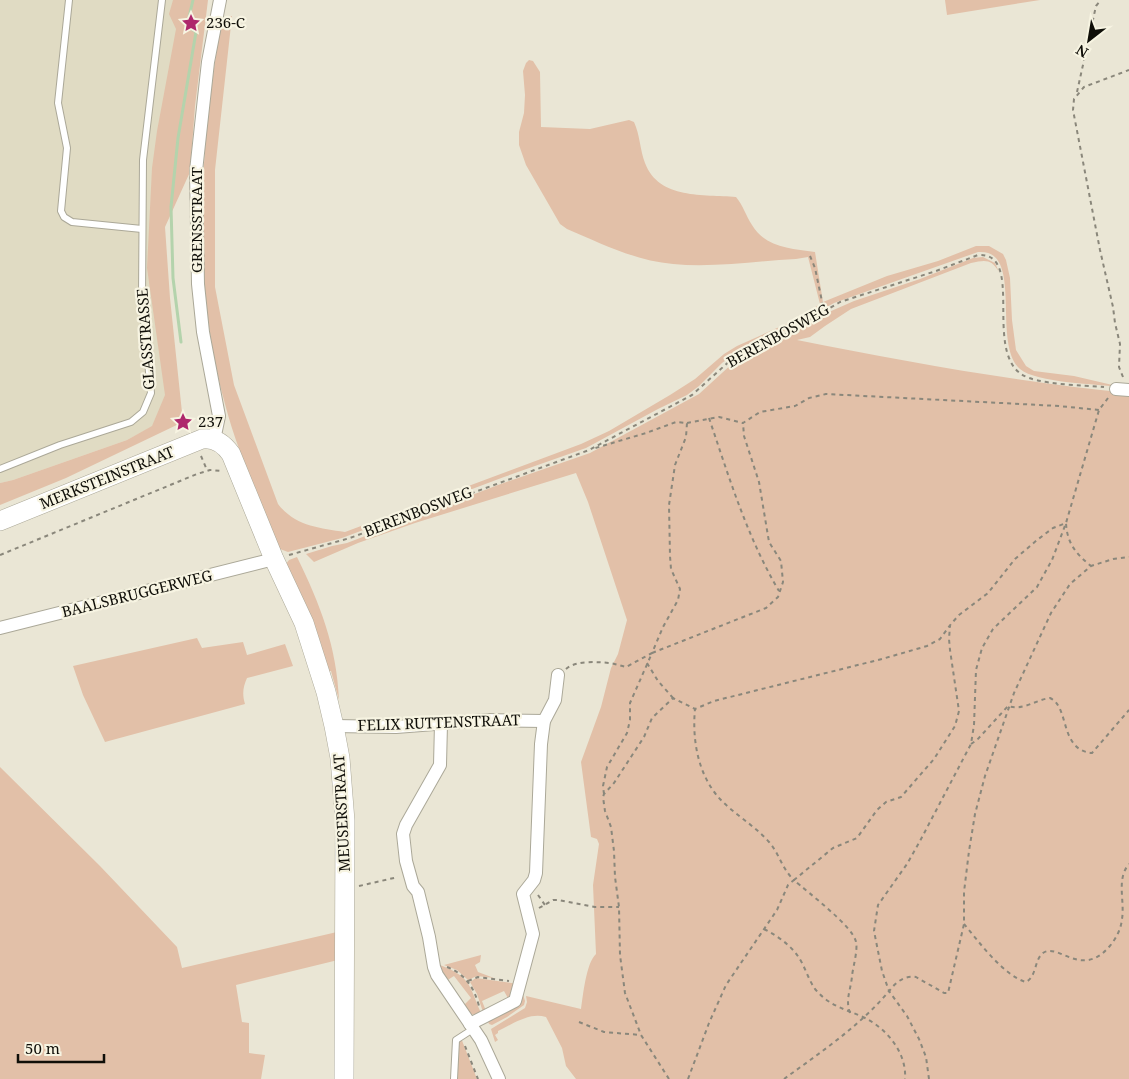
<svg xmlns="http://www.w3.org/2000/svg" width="1129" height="1079" viewBox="0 0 1129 1079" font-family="'Noto Serif',serif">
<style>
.built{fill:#e0dbc3}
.green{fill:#e2c0a8}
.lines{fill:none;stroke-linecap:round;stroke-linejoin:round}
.stream{stroke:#b4d3ac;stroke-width:3}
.lane-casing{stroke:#aba898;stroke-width:8}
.street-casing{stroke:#aba898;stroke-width:14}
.secondary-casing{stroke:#aba898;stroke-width:20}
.path{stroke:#8a877b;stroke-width:2;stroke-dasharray:4 4;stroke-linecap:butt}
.lane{stroke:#fff;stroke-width:6}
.street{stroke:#fff;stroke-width:12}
.secondary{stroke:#fff;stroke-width:19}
.labels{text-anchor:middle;stroke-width:4.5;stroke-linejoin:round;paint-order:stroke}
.poi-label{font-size:15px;fill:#0f0e08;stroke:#f7f4e2;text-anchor:start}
.street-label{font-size:15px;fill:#0f0e08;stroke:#f7f4e2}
</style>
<rect width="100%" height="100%" fill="#eae6d5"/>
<path class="built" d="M0,0H196L153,235L169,389L153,426L127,440L13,480L0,483Z"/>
<g class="green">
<path d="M173,0H208L195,106L190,172L165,227L170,298L183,422L66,478L0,505V483L13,480L127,440L152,426L165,395L147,268L152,168L157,131L176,29L169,14Z"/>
<path d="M945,0H1040L947,15Z"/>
<path d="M232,16L215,170V287L234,385L278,504C295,526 319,528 345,532L581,444L609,431L670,395L695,379L724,354L737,346L795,320L820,304L808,257L796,259C756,261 713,268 673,264C636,261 600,243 567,229L560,224L526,165L519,145V132L524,113L525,95L523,71L526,63L529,60L533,61L540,72L541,127L590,129L629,120L634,122C640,135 640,150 645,163C659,200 704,194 736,197C743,205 746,216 752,225C766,248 790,248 815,252L823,302L887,276L938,261L976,246H989L1003,254L1006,260L1010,278L1012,320L1016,350L1026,366L1034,371L1074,376L1121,387C1098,384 1036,383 1020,369C991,343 1025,248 978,252L834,303L778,334L733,355L722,363L699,386L687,395L658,409L586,448L504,477L342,538L288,552L280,549C260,501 238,454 225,404C190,277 200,146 222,18Z"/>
<path d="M983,257L995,263L999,272C991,259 986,260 971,263L851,309L825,326L810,337L797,340C907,362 1017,382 1129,393V1079H576L566,1066L562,1048L546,1017C529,1012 513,1024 498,1031V1033L495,1035L498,1040L495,1042L491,1029L525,1008L527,1002L526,996L581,1009C583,996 586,963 596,954L593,885L599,844L597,839L591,837L581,762L601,707L611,668L618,654L627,620L588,502L576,473L415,523L358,543L314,562L306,554L332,546L347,543L498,485L590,453L699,394L734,362L780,341L829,312L854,301L920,279L973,258Z"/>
<path d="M297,557C320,604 337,647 339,700L331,671H326L286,564L289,560Z"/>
<path d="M197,638L202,648L243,642L247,655L285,644L293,666L247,678C243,687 242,694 245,704L105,742L83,695L73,666Z"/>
<path d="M0,767L100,866L177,947L182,968L337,932L338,960L236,985L242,1022L249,1023V1053L265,1055L261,1079H0Z"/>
<path d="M481,955L480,962L475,965L478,972L494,978L477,976L468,980L457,970L444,965Z"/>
<path d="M440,965C471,977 469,985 481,1013L470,1015L463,1006L471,998L454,976L446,981Z"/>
<path d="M476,978L518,984L509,1000L504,991L482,1001L486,1011L483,1012L477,994L470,982Z"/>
<path d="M522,991L525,1001L524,1005L507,1017L492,1025L489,1024L487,1019Z"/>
<path d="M461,1038L477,1079H457L458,1042Z"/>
</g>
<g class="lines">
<path class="stream" d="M181,342L173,278L171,207L178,138L196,32L187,26L193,0"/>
<g class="lane-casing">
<g id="lane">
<path d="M69,0L58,103L67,148L61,211L64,217L72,222L142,229"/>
<path d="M0,469L60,445L131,422L143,412L151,393L142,298L143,160L162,0"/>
<path d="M454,1079L456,1040L473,1029"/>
</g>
</g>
<g class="street-casing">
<g id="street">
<path d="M1116,389L1129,390"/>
<path d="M214,440L219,416L203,332L198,284L196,171L208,62L220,0"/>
<path d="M0,628L274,559"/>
<path d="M441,724L440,765L406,825L403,834L406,861L413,886L418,892L429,937L434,967L437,975L481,1040L499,1079"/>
<path d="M334,726L396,727L486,720L544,721"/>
<path d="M470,1024L515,1001L533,934L523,894L534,880L536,873L541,744L544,721L555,700L558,675"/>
</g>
</g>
<g class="secondary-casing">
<path id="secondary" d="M0,521L202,439C215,437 224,444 231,454L274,559L304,623L326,692L334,726L340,758L345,821L344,1079"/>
</g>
<g class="path">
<path d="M1077,92L1096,6L1101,0"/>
<path d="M810,256L815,268L824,311"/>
<path d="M1123,377L1119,367L1120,344L1115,323L1113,307L1100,250L1073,110L1074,99L1084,87L1129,70"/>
<path d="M709,418C729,477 747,537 779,591"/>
<path d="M687,423L719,417L743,423L760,412L795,406L809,398L826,394L1059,406L1099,410"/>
<path d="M201,456L207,470"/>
<path d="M0,555L197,474L210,470L221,471"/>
<path d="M289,555L350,538L589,450L692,395L733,358L777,339L840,302L936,271L978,255C1025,252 984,348 1021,374C1037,385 1082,385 1104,387"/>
<path d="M647,663L658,681L673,698"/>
<path d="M566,669C576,660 598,662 610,663C616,664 621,666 626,667L652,653L663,627L678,600L680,589L671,569L670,556L669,505L675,465L686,437L687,423L676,422L646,433L592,449"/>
<path d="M971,744L977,740L1008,706C1023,711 1035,700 1050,698C1070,707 1059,750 1092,753L1129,710"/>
<path d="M604,794L603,786L607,767L627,733L630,720V703L652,653L766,608L778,597L783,582L781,561L769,542L759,482L744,436L743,423"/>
<path d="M359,886L398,877"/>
<path d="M538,895L545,905"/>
<path d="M539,908L553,900H558L595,907H619"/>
<path d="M964,924C979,942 1004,976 1026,982C1037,976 1034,960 1043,953C1058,942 1081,979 1109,947C1116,939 1121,929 1122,919C1125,901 1116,879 1129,864"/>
<path d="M764,929C781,938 795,948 803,965C807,973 810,982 815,989C830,1007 846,1009 865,1018C887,1029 907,1053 905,1079"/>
<path d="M447,967C465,974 474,987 479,1006"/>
<path d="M468,981L478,977L509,981"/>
<path d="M850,1013C845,1000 851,989 852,976C853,967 858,950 856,942C853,926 807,892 794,880L833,848L857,838L877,810L886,802L901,797L934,759L955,726L959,711L950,650L949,639L950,626"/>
<path d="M579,1022L604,1032L641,1035"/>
<path d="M465,1046L478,1079"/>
<path d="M669,1079L641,1035L625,993L620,955L619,907L615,877L614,851L611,827L605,811L603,797L604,794L614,783L644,737L652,718L673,698L695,709L714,701L882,659L927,646L940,639L951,624L959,615L988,593L1015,559L1037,540L1053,528L1066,523C1067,543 1076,554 1091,566"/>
<path d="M688,1079L709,1023L726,985L777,910L788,885L794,880C782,869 779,853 769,842C754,825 734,814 720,799C698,775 692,740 695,709"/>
<path d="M784,1079C821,1052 860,1026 890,990C896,982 905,975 916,977L944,993H948L964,924V892L969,851L975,814L985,776L1014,693L1051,613L1070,584L1091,566L1113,559L1129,557"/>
<path d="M929,1079L926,1057L919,1039L907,1016L889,991L882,971L874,931L878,905L907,864L920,841L971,744L974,725L976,670L982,648L993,629L1037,587L1052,560L1066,523L1099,410L1108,398"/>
</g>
<use href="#lane" class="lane"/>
<use href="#street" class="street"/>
<use href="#secondary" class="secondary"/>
</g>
<defs>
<g id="sight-bare" transform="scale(1.5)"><path d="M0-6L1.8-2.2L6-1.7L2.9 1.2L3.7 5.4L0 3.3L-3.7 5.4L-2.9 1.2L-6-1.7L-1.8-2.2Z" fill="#ae276c" stroke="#f7f4e2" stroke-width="2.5" paint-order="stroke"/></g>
</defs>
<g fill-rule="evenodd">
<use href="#sight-bare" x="191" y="23"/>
<use href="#sight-bare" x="183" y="422"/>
</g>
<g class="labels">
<g class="poi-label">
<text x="206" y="28">236-C</text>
<text x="198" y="427">237</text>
</g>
<g class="street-label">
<text transform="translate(197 220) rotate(-90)" y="5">GRENSSTRAAT</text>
<text transform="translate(778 336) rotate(-29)" y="5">BERENBOSWEG</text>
<text transform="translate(146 339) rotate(-94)" y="5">GLASSTRASSE</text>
<text transform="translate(107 478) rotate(-22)" y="5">MERKSTEINSTRAAT</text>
<text transform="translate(418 512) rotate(-21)" y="5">BERENBOSWEG</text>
<text transform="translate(137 594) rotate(-14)" y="5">BAALSBRUGGERWEG</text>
<text transform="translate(439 723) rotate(-2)" y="5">FELIX RUTTENSTRAAT</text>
<text transform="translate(342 813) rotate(-93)" y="5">MEUSERSTRAAT</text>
</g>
</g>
<g transform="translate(1089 40) rotate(211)" stroke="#f7f4e2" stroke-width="4" paint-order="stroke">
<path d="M0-4L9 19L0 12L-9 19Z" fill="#0f0e08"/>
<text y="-8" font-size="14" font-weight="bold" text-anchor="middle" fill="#0f0e08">N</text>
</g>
<path d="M18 1054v8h86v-8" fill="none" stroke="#0f0e08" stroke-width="2.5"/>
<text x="25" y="1054" font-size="15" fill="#0f0e08" stroke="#f7f4e2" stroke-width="4" paint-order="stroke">50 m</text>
</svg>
